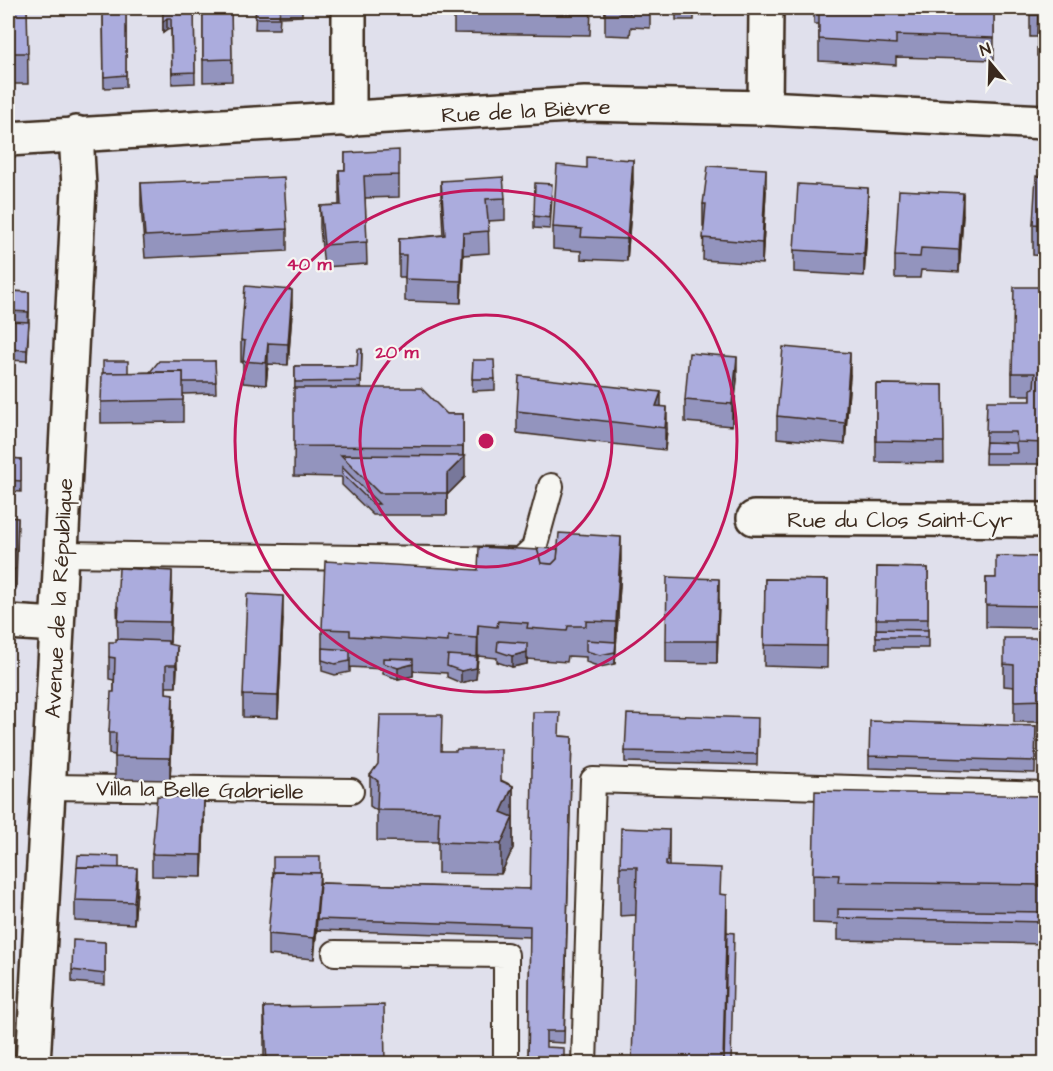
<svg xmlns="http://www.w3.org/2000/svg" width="1053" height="1071" viewBox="0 0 1053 1071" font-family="'Architects Daughter',sans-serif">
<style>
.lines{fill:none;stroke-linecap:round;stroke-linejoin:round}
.service-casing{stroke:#3b2a1e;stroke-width:28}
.minor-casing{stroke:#3b2a1e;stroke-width:38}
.secondary-casing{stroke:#3b2a1e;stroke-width:38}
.service{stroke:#f6f6f2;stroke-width:24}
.minor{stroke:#f6f6f2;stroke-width:33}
.secondary{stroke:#f6f6f2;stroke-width:33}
.wall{fill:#9394be;stroke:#3b2a1e;stroke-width:1.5}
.shaded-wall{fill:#78789b;stroke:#3b2a1e;stroke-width:1.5}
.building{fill:#abacdd;stroke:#3b2a1e;stroke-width:1.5}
.ring{fill:none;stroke:#c2185b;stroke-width:3}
.labels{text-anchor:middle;stroke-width:4.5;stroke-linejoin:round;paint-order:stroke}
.street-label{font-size:22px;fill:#3b2a1e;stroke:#f6f6f2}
.centre{fill:#c2185b;stroke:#f6f6f2;stroke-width:3}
.ring-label{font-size:18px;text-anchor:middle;font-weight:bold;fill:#c2185b;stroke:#f6f6f2;stroke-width:4.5;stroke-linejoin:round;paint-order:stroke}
</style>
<rect width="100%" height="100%" fill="#e0e0ec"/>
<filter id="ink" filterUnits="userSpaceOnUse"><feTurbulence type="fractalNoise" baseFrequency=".0167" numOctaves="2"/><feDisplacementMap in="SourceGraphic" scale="12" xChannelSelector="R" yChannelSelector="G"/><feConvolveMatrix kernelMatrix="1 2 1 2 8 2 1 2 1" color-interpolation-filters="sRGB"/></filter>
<g filter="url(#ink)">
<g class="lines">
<g class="service-casing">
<g id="service">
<path d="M61,554L521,560L534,548L551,486"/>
<path d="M48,787L351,791"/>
<path d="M335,953L506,955V1064"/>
<path d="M584,1064L593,780L1046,794"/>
</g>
</g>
<g class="minor-casing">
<g id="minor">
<path d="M765,108L766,8"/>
<path d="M349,120V8"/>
<path d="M754,518L1046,520"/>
<path d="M8,622L57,625"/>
<path d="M33,1064L59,592L79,187L76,133"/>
</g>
</g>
<g class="secondary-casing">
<path id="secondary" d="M8,139L585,104L765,108L1046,122"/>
</g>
<use href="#service" class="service"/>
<use href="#minor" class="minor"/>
<use href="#secondary" class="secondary"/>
</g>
<g class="wall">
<path d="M8,8H27L28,84H8Z"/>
<path d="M163,8H194L195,83L172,84L171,29L167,30L163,33Z"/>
<path d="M203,8H231L232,81L203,82Z"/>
<path d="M256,8H302V16L280,17L279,29H255Z"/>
<path d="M454,8H591L590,35L454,33Z"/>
<path d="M605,8H650V28L631,27L630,36L605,35Z"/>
<path d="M674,8H716V15H694V20H676V15H674Z"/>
<path d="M814,8H868V10L897,11L994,8V60L896,57V65L819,61V24H814Z"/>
<path d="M1030,8H1046V56H1037V37H1030Z"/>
<path d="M126,10V87L104,88L103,11Z"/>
<path d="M345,153L399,175V197L365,198L367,264L324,267L320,228V206L339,205V170H345Z"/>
<path d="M1046,177V256L1033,255V224Z"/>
<path d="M441,181L505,198V220L488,221L489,253L463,255L461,303L405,301V277H399V239L443,235L441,196Z"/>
<path d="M633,182L627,261L581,259V251L553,249V227Z"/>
<path d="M141,183L287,229V251L145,258L141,205Z"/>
<path d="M766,191L762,264L703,260L704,226H703V204Z"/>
<path d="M552,196L550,229L534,228V216Z"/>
<path d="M868,210L864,276L794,272V250Z"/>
<path d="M963,215L959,272L921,270L920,278H895V256Z"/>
<path d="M1046,287V464H985L986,432L1031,401V395H1012V373Z"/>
<path d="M8,291L29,292V313L27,361L8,360Z"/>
<path d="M292,312L288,365L268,364L266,385L243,383V362H241V340Z"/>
<path d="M362,349L361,388L447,414H463V456L465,477L447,495V515H373L342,485V478L341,477L294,476L295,366H357Z"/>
<path d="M473,360L495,379V390L472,391Z"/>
<path d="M215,361L216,393L183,394V422L101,423V402L128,373L150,372Z"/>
<path d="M850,375L845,444L777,438V416Z"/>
<path d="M737,379L732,426L685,422V400Z"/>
<path d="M876,384L943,385L944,463L876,462Z"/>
<path d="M661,406L667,429L665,450L517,433V411Z"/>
<path d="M8,458L21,459V492L8,491Z"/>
<path d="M1046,557V628L986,627V578H996Z"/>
<path d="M877,567L928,568V648H876Z"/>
<path d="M621,568L615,664L600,667L586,662V657L568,656L567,662L527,659V664L512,667L497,662V658L478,656L476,679L461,683L447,677V673L413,671V676L398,679L383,674V669L350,667V661V672L335,675L322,671V629L475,570Z"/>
<path d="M765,579L828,580L827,668L764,666Z"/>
<path d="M172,592L170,643H168V644L177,667L176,687H166V693L173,715L170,780L115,779V755L109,754V733L114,692V680L109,679V657L116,642L118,639L117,606Z"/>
<path d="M719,600L717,663L666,662V641Z"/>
<path d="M283,618L278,718L243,717V695Z"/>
<path d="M1046,638V722H1014V687L1004,686V664Z"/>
<path d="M1036,726L1035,773L869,768V756Z"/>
<path d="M758,729L757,765L625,762V751Z"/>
<path d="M559,736L572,737L564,1043L546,1042L528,1064L530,937L317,930V928L314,959L268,955V934L320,883L530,889Z"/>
<path d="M442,751L513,786V848L501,874L438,873V842L377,841V811L370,806V775Z"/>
<path d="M1046,796V944L838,940V924L813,923V874Z"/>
<path d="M204,820L202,877L152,876V854Z"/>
<path d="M669,830V866L636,915L620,916V867Z"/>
<path d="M119,868L137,890L134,924L75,921V900Z"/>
<path d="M105,942V985L72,982V970Z"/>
<path d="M264,1007L385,1064H264Z"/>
</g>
<g class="shaded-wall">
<path d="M167,18V30L163,33V22Z"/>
<path d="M633,160V182L627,261V239Z"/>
<path d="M766,169V191L762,264V243Z"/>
<path d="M868,188V210L864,276V254Z"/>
<path d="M963,193V215L959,272V250Z"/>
<path d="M463,233V255L461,303V281Z"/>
<path d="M292,290V312L288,365V344Z"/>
<path d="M29,292V313L27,361V350Z"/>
<path d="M268,343V364L266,385V363Z"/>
<path d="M850,353V375L845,444V423Z"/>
<path d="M737,357V379L732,426V404Z"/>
<path d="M9,361V382L8,408V386Z"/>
<path d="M661,392V414L656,406Z"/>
<path d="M667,407V429L665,450V428Z"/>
<path d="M463,414V457L465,456V477L447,495V515V474L463,458Z"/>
<path d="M18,518L16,589L8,597V575Z"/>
<path d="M621,537V568L615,664L616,622Z"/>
<path d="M172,571V592L170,643V622Z"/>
<path d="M719,579V600L717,663V641Z"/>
<path d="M283,596V618L278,718V696Z"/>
<path d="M478,625V656L476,679L461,683V671L477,657Z"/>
<path d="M177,646V667L176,687V665Z"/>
<path d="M527,652V664L512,667V656Z"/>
<path d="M413,664V676L398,679V668Z"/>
<path d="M173,694V715L170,780V758Z"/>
<path d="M513,786V816L501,843V812Z"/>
<path d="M204,798V820L202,877V855Z"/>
<path d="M513,817V848L501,874V844Z"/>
<path d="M137,868V890L134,924V902Z"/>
<path d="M320,873V895L317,919L314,959V938Z"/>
<path d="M727,895V943L724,1064H723Z"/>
</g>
<g class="building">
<path d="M8,8H27L28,53H8Z"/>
<path d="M163,8H194L195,72L172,73L171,18H167L163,22Z"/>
<path d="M203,8H231L232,59L203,60Z"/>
<path d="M256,8H280L279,18H255Z"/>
<path d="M454,8H590V14L454,11Z"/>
<rect x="605" y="8" width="25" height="6"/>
<path d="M819,8H868V10L897,11V8H994V38L896,35V44L819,39Z"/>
<path d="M1030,8H1046V35H1037L1038,15H1030Z"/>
<path d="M126,10V75L104,77L103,11Z"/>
<path d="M399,150V175L364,176L367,242L324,245L320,206L341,205L339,170H345V153Z"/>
<path d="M587,157L633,160L627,239L581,237L582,229L553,227L557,165L587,168Z"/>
<path d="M708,166L766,169L762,243L703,238L706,204H703Z"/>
<path d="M1036,176L1046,177V225L1033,224Z"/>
<path d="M284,177L287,229L145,236L141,183Z"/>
<path d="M503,177L505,198L486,199L489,231L463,233L461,281L405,279L406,255H399V239L445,235L441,181Z"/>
<path d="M535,183L552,184L550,218L534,216Z"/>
<path d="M798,184L868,188L864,254L794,250Z"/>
<path d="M899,190L963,193L959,250L921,248L920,257L895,256Z"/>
<path d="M245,286L292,290L288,344L268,343L266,363L243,361L245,341L241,340Z"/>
<path d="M1014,287H1046V443L1017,442L1016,432H986L987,401H1031V389L1034,388L1035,373H1012Z"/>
<path d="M8,291L29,292V312L8,311Z"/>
<path d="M8,321L29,322L27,350L8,349Z"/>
<path d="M783,347L850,353L845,423L777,416Z"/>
<path d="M358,349H362L361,381L295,382V366H357Z"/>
<path d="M689,353L737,357L732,404L685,400Z"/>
<path d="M473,360H494L495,379H472Z"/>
<path d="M8,361H9L8,386Z"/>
<rect x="103" y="361" width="25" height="12"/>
<path d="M159,361H215L216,382H183V372H150Z"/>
<path d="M183,372V400L101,402L102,373Z"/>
<path d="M519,376L661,392L656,406L667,407L665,428L517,411Z"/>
<path d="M876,384L943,385L944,442L876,441Z"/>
<path d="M294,388H421L447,414H463V447L294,446Z"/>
<path d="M986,442L1016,443L1017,453H985Z"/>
<path d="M341,455L465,456L447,474V493H379Z"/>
<path d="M8,458L21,459V481L8,480Z"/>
<path d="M342,467L379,504H373L342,474Z"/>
<path d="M8,517L18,518L16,568L8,575Z"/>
<path d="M559,533L621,537L616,622L586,621V626H568L567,631L527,628L528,623L498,621L497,627L478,625L477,638L448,636V642L350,636V630L322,629L325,561L478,570L479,547L538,550L541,563L552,564L557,559Z"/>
<path d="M537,548L558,549L557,559L552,564L541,563Z"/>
<path d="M996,556L1046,557V606L986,605V578H996Z"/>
<path d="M877,567L928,568V619H876Z"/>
<path d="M119,568L172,571L170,622L118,621L119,607L117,606Z"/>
<path d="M667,577L719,579L717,641H666Z"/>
<path d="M765,579L828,580L827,646L764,645Z"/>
<path d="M247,594L283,596L278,696L243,695Z"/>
<path d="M876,629L928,630V637H876Z"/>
<path d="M1004,638H1046V700L1014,701V665L1004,664Z"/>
<path d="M116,639L168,641V644L177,646L176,665H166V693L173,694L170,758L115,757L116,733H109L111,692H114L115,658L109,657V642H116Z"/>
<path d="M586,640L616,642L615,652L600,655L586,651Z"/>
<path d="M498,641L527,643V652L512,656L497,651Z"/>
<path d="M322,648L350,650V661L335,664L322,660Z"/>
<path d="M448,655L477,657L476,668L461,671L447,666Z"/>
<path d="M383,658L413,659V664L398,668L383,663Z"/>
<path d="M533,712H560L559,736L572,737L564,1031H546V1047L564,1048V1064H528L530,926L317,919L320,883L530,889Z"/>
<path d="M627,714L758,718L757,754L625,751Z"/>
<path d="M380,715H442L441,751H456L457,749H501V781L513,786L501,812L513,817L501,844L438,842L439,811L377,810L378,781L370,775L378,764Z"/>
<path d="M870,721L1036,726L1035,761L869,756Z"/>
<path d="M815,791L1046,796V885L838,882L839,875L813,874Z"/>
<path d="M157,796L204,798L202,855L152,854Z"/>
<path d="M621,828L669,830L668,861H666V866L721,868L720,894L727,895L723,1064H632L637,867H620Z"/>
<path d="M78,855L119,856V868L77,867Z"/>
<path d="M273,857H320V873L274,872L273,882Z"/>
<path d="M77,867L137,868L134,902L75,900Z"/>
<path d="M274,872L320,873L314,938L268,934Z"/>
<path d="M838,909L1046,912V922L838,918Z"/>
<path d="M727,932L734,933L731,1064H724Z"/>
<path d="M73,940L105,942V974L72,970Z"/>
<path d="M384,1005L385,1064H267L264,1007Z"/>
</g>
</g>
<g class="ring">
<circle cx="486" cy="441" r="126"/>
<circle cx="486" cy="441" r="251"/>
</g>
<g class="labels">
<g class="street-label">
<text transform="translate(526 110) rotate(-3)" y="8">Rue de la Bièvre</text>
<text x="900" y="527">Rue du Clos Saint-Cyr</text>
<text transform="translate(58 598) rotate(-87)" y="8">Avenue de la République</text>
<text transform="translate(200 789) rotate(1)" y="8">Villa la Belle Gabrielle</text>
</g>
</g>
<circle cx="486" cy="441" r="9" class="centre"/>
<g class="ring-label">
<text x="309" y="270">40 m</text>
<text x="397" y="358">20 m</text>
</g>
<rect width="1053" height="1071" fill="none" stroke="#f6f6f2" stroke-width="30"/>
<rect x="15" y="15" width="1023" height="1041" fill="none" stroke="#3b2a1e" stroke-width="2" filter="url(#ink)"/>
<g transform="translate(990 63) rotate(341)" stroke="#f6f6f2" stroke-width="4.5" paint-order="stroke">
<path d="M0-4.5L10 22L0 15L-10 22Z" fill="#3b2a1e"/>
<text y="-9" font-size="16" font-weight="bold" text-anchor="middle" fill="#3b2a1e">N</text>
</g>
</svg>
